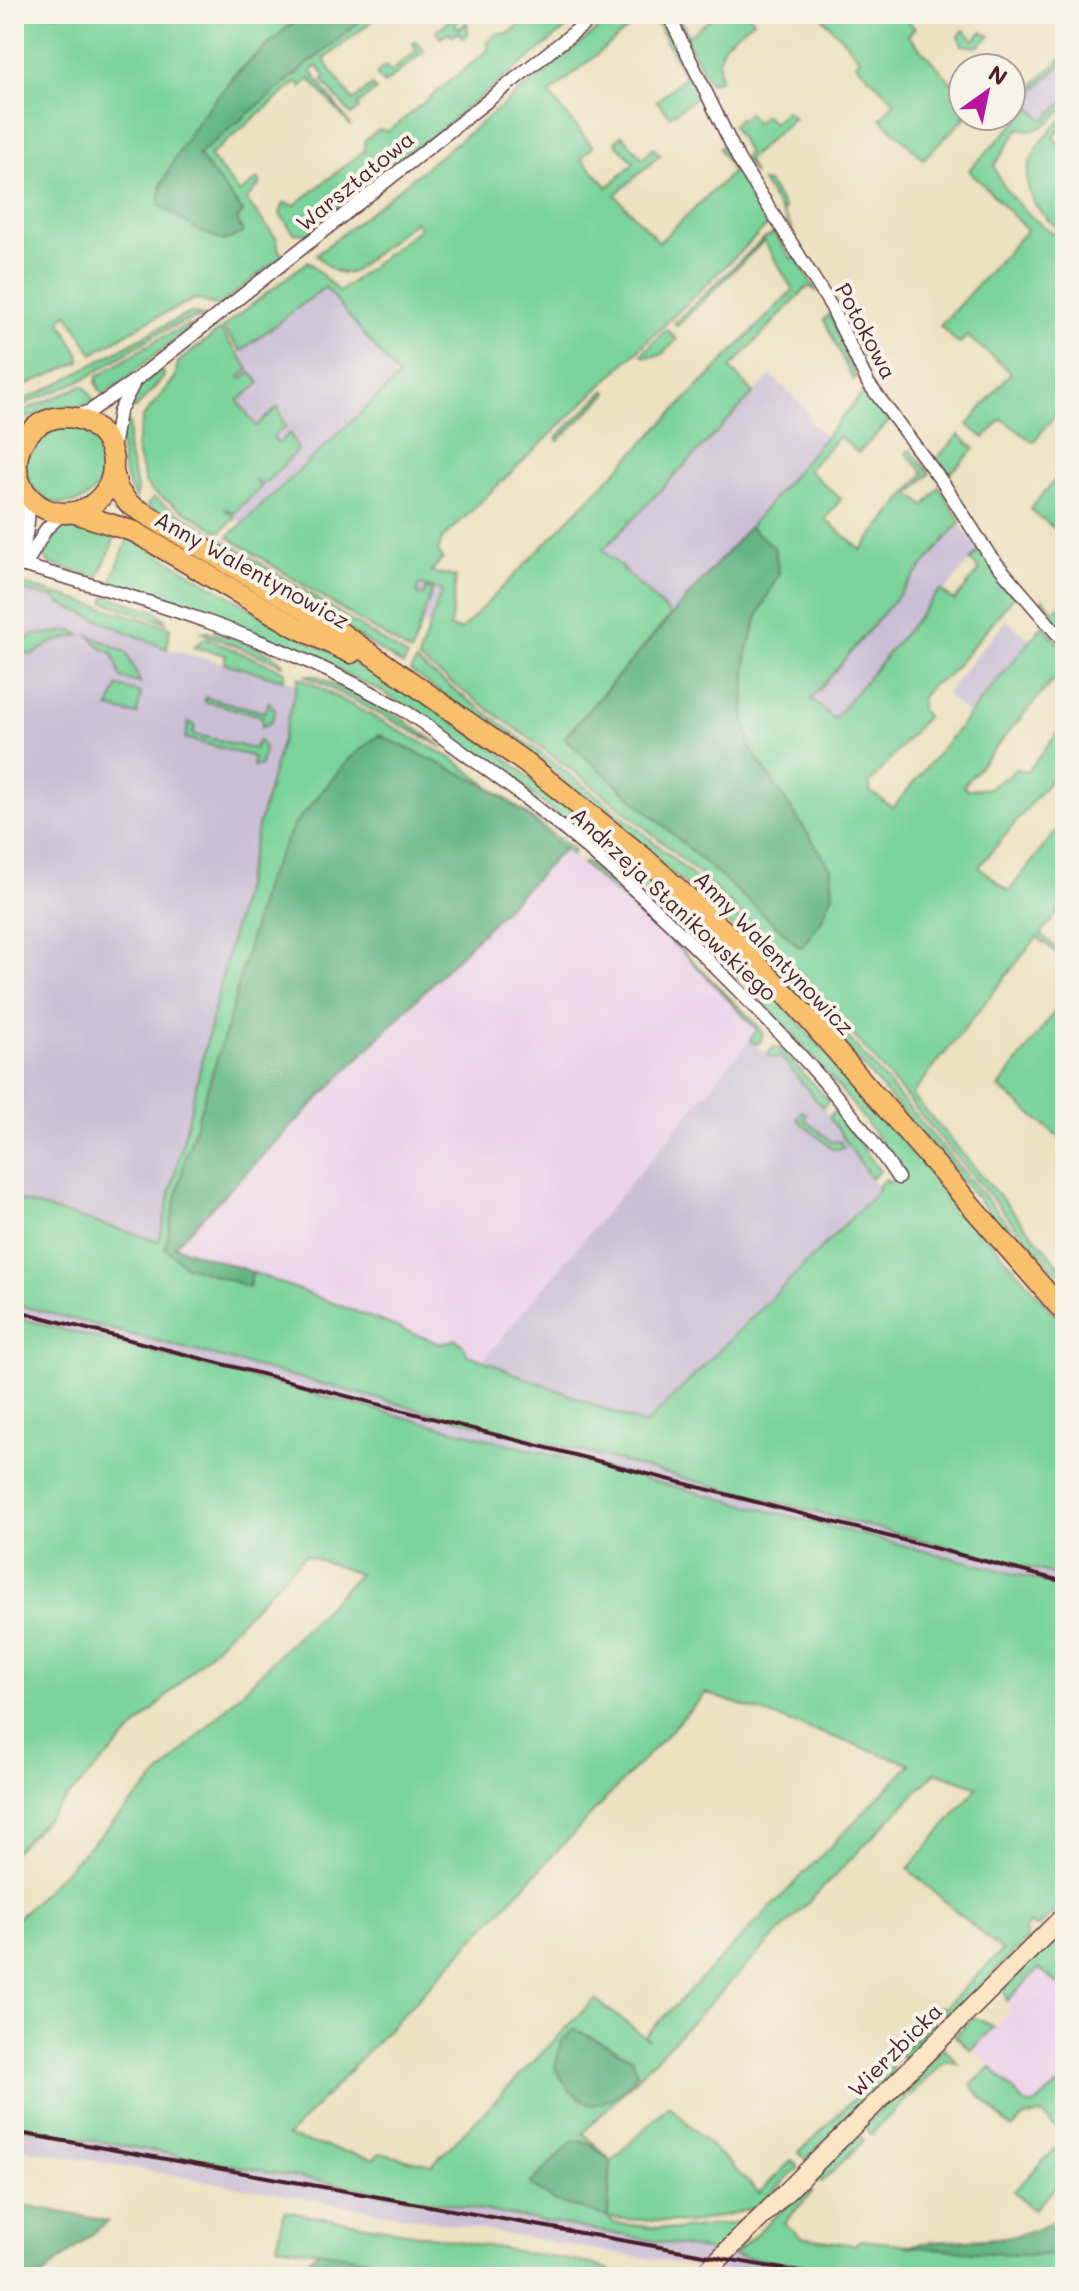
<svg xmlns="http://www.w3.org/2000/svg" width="1079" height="2291" viewBox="0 0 1079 2291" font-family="Mali,sans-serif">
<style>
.built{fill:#ecd1ea}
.industrial{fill:#cbbfd5}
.green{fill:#79d39a;stroke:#627962;stroke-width:2;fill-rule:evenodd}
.forest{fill:#62b582;stroke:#566a56;stroke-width:2}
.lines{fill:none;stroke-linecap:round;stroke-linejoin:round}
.street-casing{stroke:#623c41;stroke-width:15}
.secondary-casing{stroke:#623c41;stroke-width:21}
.primary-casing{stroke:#623c41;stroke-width:23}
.street{stroke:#fff;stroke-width:12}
.secondary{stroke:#fce5c4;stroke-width:18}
.primary{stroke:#f8bf6c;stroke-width:20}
.rail{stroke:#4a1f2b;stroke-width:4}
.labels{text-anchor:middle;stroke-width:8;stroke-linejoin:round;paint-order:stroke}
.street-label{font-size:22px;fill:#4a1f2b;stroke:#f7f3e8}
</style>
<rect width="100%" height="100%" fill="#f7f3e8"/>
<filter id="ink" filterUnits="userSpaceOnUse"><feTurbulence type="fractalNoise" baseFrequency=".0125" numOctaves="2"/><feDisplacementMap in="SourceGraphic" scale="16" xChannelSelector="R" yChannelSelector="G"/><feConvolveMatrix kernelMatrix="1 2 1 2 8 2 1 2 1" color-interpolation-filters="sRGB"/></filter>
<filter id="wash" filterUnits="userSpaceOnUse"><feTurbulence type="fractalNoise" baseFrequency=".006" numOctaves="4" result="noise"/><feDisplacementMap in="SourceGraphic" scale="32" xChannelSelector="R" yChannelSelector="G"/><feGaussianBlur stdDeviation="1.8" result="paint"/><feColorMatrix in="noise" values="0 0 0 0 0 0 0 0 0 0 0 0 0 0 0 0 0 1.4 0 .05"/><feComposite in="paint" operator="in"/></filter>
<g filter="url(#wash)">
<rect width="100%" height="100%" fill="#ece1c0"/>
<g class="built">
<path d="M564,849L687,956L758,1031L483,1360L452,1342L441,1344L252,1272L174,1247Z"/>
<path d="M1040,1968L1065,1991V2093L1057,2086L1035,2106L1026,2104L972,2048L1009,2012L1007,2001Z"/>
</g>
<g class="industrial">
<path d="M1065,61V101L1044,121L1024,100Z"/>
<path d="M325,286L399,377L244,524L235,518L203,519L173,405Z"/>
<path d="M771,375L806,409L812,424L827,438L671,615L602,551Z"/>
<path d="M959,523L979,550L943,593L940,591L834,719L810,699Z"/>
<path d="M403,577H456L450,629L396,620Z"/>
<path d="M14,589L56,598L59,603L167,649L280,677L298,685L159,1242L14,1199Z"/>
<path d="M1006,620L1031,640L969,715L945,694Z"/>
<path d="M750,1040L771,1058L781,1056L819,1102L879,1190L645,1425L483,1360Z"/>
<path d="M14,1304L1065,1577V1587L14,1317Z"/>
<path d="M14,2126L819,2271L865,2277H756L592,2249L14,2147Z"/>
</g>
<g class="green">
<path d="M14,14H303L233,75L159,187L237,219L243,211L197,155L369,14H380L324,60L353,101L372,85L376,90L357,105L359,108L351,115L322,80L326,77L317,66L311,71L351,126L310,79L301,87L297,82L209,156L240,193L258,179L261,183L246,200L277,239L279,251L284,254L219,306L195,299L144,323L93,354L67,313L60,320L78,352L80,362L14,390Z"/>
<path d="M446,14H454L459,20L455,24L459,29L467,22L468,34L463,38L458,32L453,36L449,32L441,38L436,31L450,20Z"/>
<path d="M533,14H584L310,234L294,233L280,214L284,203L295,205L364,151L365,140L379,130L389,131L488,50V41L498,33L508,34Z"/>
<path d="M617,14H646L549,94L593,147L581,158L608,187L634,163L615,142L622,135L642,158L653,148L660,155L615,195L659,242L733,172L719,148L726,144L772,221L442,539L438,552L443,559L430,572L456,577L450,628L461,630L793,290L764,241L677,326L674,323L763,239L775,233L791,259L796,257L817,292L812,287L806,288L730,368L754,393L603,550L671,615L564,738L801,947L821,921L831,869L751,749L744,714L747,651L759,613L779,573L774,548L749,527L866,389L889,422L858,453L839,436L808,470L841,499L825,519L861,550L924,473L906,453L910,450L930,473L910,494L925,506L939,487L961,521L811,699L834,719L940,590L954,601L980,570L970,561L979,550L1015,595L948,676L930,686L921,699V709L926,717L870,783V791L893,808L1043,625L1065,650V700L1057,693L1060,688L1052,681L963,786L967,790L989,788L1003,778L1006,780L1015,769L1027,772L1065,724V762L979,867L1009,891L1065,820V904L1041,934L1065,956V960L1037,937L912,1095L1065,1272V1280C950,1158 852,1021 732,905C636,812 527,736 418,659L442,590L418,585L417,594L424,595L425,589L432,590L411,653L228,537L399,377L325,287L241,351L222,328L308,261L339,292L420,228L415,221L352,272C335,277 328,266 316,255Z"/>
<path d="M672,14H677L689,36L716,14H748L754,20C728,41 715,43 720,79L710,83Z"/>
<path d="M819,14H906L904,17L915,28L908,35L952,83L961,77L963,79V116H967L923,159L881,118L895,102L855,63L860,58Z"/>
<path d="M654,19H664L699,90L697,97L670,116L657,101L685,76Z"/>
<path d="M964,30L974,40L982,32L990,36L977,47L962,45L959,36Z"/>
<path d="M416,41L424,51L384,84L376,74L385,66L390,72L417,50L413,44Z"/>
<path d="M1065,55V61L1024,100L1011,88V76L1024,94Z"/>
<path d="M1065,101V108C1051,120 1039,135 1019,128L994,166C1005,199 1037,223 1065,241V404L1033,442L1002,419L984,438L968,425L1011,372L967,336L959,344L940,326L1027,230L969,170L1031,107L1044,120Z"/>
<path d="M786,111L794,118L747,160L754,175L743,157L748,153L732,125L749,113L755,123L765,115L773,123Z"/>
<path d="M1065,117V125L1053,137L1065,150V233C1010,195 1019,158 1065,117Z"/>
<path d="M762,182L768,183L785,209L782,212L793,230Z"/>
<path d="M845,298L870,350L863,358L837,307Z"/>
<path d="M191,313L205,317L185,321L157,334L86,378L14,409V404C77,379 130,339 191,313Z"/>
<path d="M829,314L856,377L853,380L824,320Z"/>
<path d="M188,325L193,326L103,396L96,383L97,377L157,340Z"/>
<path d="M667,329L677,340L661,355L645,357L642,354Z"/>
<path d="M220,330L249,369L240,377L243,379L251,372L260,383L238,401L256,426L278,407L285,427L273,437L278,444L290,433L298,450L263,485L254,480L261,487L234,513L224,508L235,518L220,532L151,491L145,482L136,448L143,417L175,378L178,362Z"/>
<path d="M162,369L164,377L136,408L125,409L135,391Z"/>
<path d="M81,386L86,388L95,402L83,407L53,408L14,424V415Z"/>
<path d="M606,390L608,393L558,441L556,438Z"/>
<path d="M122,418L130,424L127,448L137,488L136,499C120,476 119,446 122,418Z"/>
<circle cx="65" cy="465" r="39"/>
<path d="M959,435L975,449L947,476L928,451L935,460Z"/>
<path d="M1065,468V535L1064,536L1030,509Z"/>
<path d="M14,494C25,508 27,535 14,548Z"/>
<path d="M153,498L216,535L207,541L147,506Z"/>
<path d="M66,522L117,533L98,578L50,564L44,557C40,540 50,527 66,522Z"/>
<path d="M129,537L292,633L371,671L420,700L498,752L592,827V834L587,839L524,788L383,692L271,638L111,582Z"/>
<path d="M224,540L408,657L403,665L221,549Z"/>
<path d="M14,582L170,627L167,649L59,603L56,598L14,589Z"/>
<path d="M106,596L156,611L167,622L104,602Z"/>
<path d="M1043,599L1054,612L1065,599V637L1038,606Z"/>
<path d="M72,631L81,635L55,641L32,655L14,649L33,635Z"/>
<path d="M200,632C217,630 275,651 284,665Z"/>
<path d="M88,634L126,652L141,684L121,678L113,653L102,649Z"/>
<path d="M205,638L285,671L283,680L224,663L226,655L193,647Z"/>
<path d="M416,662C537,750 660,836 764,945C869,1055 962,1176 1065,1288V1300L823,1020L719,913L551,769L410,671Z"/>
<path d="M305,675H314L398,716L443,747Z"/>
<path d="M299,677L453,759L574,850L572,855L481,783L379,735L265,882L229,1020L186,1156L165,1248L249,1287L252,1272L441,1344L456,1339L465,1347L467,1354L645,1425L879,1190L877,1187L886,1179L889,1183L903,1174C822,1051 709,947 599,849L604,842H614L782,1003L1065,1326V1577L14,1304V1199L159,1241L257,831Z"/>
<path d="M118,687L141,693L137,715L109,708Z"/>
<path d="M205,697L264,712L269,702L275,710L272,721L262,727V716L204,701Z"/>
<path d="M189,722L195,725L193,734L254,749L259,740L264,748L261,765L253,767L254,757L185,738Z"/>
<path d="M586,862L645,914L756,1024L763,1032L760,1042L755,1044L750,1040L757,1030L687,956L582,864Z"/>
<path d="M1065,998V1142L999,1087Z"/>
<path d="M774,1047L779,1048L829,1101L822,1107L781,1057L771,1058L767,1054Z"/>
<path d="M835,1110L880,1171L871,1178L829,1117Z"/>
<path d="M802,1111L807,1114L804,1119L832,1142L840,1141L844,1148L833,1149L797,1119Z"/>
<path d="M14,1317L1065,1587V1902L1038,1927L1029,1924L1024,1930L1028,1938L949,2018L938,2007H945L1002,1951L908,1869L978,1787L936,1772L583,2133L612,2161L669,2105L759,2193L792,2160L799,2167L756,2208L689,2223L609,2218L613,2223L677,2230L743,2222L716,2252L14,2126V1922L359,1574L305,1555L14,1852ZM706,1693L911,1764L645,2036L649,2040L595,1999L432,2165L380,2153L374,2159L287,2137Z"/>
<path d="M1062,1931L1065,1932V1990L1039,1968L1007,2001L1004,1989Z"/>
<path d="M929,2017L938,2028L907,2059L899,2054L891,2063L893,2073L806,2159L799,2153L885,2068L889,2054L903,2050L929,2025Z"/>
<path d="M973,2017L994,2027L971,2050L955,2036Z"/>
<path d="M944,2048L957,2063L945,2061L871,2134L864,2126Z"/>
<path d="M991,2067L1026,2104L1035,2105L1057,2085L1065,2094V2138L1042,2114L1023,2118L1012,2129L973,2088L972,2084Z"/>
<path d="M858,2134L864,2140L821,2183L816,2176Z"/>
<path d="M1065,2139V2178L1033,2210L1014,2191Z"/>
<path d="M807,2187L812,2192L784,2223L801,2237L854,2245L861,2240L977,2252L1065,2255V2277H866L733,2255Z"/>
<path d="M285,2211L591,2264L626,2277H486L277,2245Z"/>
</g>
<g class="forest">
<path d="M303,14H369L198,155L243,212L237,219L243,233L224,241L199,231L159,205C160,184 168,171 178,153C211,94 252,58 303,14Z"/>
<path d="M749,527L774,547L779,573L759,613L747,651L744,714L751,749L831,868L833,894L821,921L801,948L564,738Z"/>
<path d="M379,735L481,783L520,810L564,849L174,1246L252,1272L249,1287L184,1265L165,1248L186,1156L229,1020L265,882L294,825L349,759Z"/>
<path d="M575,2029L632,2058L637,2072C625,2091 613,2102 591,2105L570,2091L555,2068L561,2042Z"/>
<path d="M574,2140L591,2144L611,2162L608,2217L554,2201L530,2184Z"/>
<path d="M14,2203L108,2221L40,2277H14Z"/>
<path d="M1065,2212V2255H1016L905,2246C958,2234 1023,2250 1065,2212Z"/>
<path d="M319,2251L486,2277H281Z"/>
</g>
</g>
<g filter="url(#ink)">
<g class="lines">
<g class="street-casing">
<g id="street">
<path d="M668,14L739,160L831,306L868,383L943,483L990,556L1065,643"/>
<path d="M73,417L90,411L137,379L597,14"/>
<path d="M112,455L119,412L133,385"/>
<path d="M14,563C146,599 279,639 398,707C423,721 445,740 468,756C559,820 642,893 720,972C785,1037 847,1101 898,1178"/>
<path d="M25,566C19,544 34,525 26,495"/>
<path d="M25,566L46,529L63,513"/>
</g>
</g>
<g class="secondary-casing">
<path id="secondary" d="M701,2277L1065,1915"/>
</g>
<g class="primary-casing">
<g id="primary">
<circle cx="65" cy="465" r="48"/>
<path d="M113,472L118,490L129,504L321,619L526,763L643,857L735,941L797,1006L1065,1313"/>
<path d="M75,513L135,532L296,627L351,653"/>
</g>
</g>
<use href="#street" class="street"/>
<use href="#secondary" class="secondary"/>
<use href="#primary" class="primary"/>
<g class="rail">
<path d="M14,1310L1065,1582"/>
<path d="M14,2132L828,2277"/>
</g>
</g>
</g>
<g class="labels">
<g class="street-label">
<text transform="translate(355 181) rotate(-39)" y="8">Warsztatowa</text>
<text transform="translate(866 331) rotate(62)" y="8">Potokowa</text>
<text transform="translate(252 570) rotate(29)" y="8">Anny Walentynowicz</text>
<text transform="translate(674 904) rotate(43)" y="8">Andrzeja Stanikowskiego</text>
<text transform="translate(774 953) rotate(46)" y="8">Anny Walentynowicz</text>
<text transform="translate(895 2050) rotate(-45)" y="8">Wierzbicka</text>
</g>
</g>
<rect width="1079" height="2291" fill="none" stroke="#f7f3e8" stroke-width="48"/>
<g transform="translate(987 92) rotate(33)"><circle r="38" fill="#f7f3e8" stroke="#b29e9c" stroke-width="2"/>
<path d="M0-6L14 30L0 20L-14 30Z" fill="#b5179e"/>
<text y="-12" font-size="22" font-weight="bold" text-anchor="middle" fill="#4a1f2b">N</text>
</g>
</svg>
